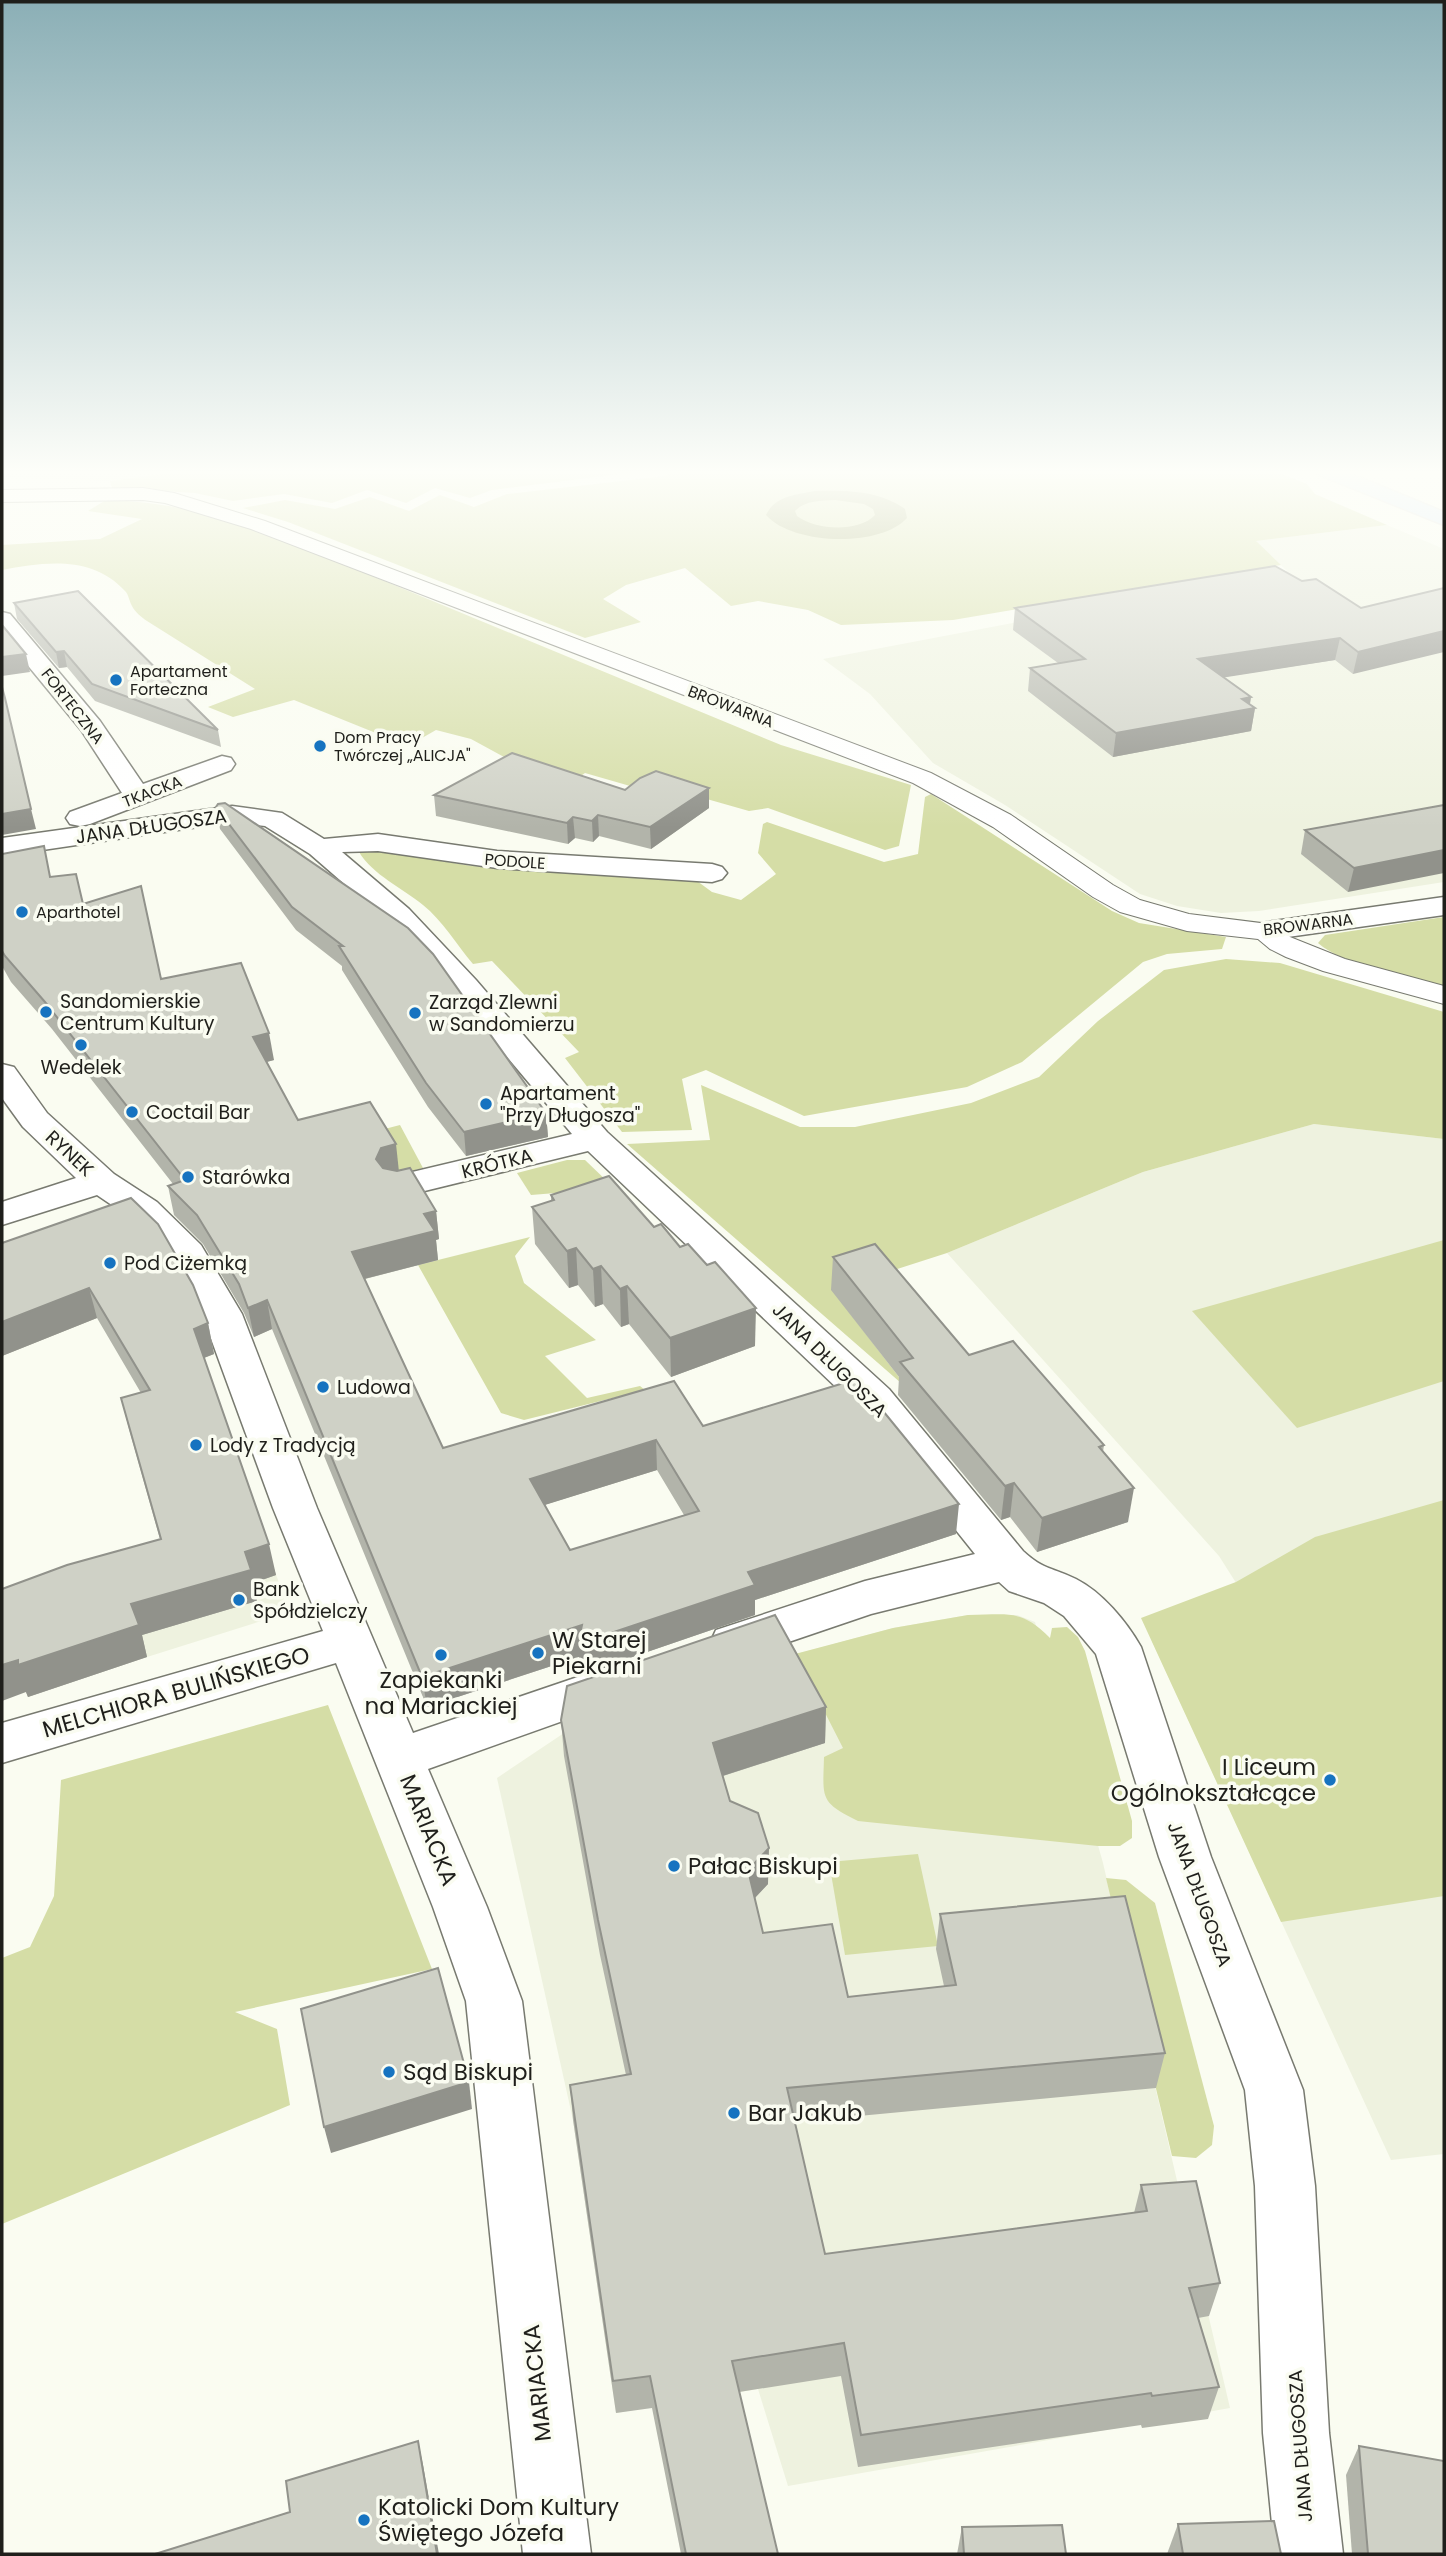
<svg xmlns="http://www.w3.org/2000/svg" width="1446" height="2556" viewBox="0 0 1446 2556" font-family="Poppins,sans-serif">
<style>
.built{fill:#eef2df}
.green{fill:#d5dda6}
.water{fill:#a0a86b;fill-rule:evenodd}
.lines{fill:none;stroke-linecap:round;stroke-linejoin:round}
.pedestrian-casing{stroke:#787a70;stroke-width:2}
.minor-casing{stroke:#787a70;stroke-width:3}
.primary-casing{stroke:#dbdbdb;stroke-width:3}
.pedestrian{fill:#fff;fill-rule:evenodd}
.minor{fill:#fff;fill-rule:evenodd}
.primary{fill:#d3e6fa;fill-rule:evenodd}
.wall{fill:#b2b4aa;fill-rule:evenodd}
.shaded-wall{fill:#91928b}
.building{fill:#cfd1c6;stroke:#91928b;stroke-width:2;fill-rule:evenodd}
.poi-dot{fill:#1673c0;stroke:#fafcf1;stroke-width:2.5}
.labels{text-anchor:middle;stroke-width:7;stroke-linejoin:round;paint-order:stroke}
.far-poi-label{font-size:16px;fill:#1f1f1b;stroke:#fafcf1;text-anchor:start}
.far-street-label{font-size:16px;fill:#1f1f1b;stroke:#fafcf1}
.street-label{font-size:19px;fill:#1f1f1b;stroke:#fafcf1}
.poi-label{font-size:19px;fill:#1f1f1b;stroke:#fafcf1;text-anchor:start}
.near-poi-label{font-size:23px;fill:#1f1f1b;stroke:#fafcf1;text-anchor:start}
.near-street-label{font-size:23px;fill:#1f1f1b;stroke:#fafcf1}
</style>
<rect width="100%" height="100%" fill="#fafcf1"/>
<g class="built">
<path d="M2,470H193L110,481L2,477Z"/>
<path d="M1387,525L1444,549V882L1259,911L1221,913L1177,906L1140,894L1005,805L933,763L870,694L823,659L1287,571L1255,541Z"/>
<path d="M1314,1124L1444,1139V2154L1391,2160L1151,1639L1252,1608L1219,1556L947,1253L1143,1172Z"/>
<path d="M253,1513L290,1612L147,1657L104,1556Z"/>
<path d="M968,1615H1017L1035,1622L1103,1863L1230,2408L788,2486L758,2389L616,2413L573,2120L497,1778L567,1731L778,1659L893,1628Z"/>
</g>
<g class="green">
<path d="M193,470H652L492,490L470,498L435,488L406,503L367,490L332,503L284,494L233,501L195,493L112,488L110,481Z"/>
<path d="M674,470H1272L1307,484L1315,494L1387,525L1256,541L1281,565L953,620L841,625L808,610L758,601L731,606L685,568L626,585L603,599L641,622L585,638L288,522L243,508L285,500L335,509L370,497L409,511L440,495L474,507L507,494L665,476Z"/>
<path d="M106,500C157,501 205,512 254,527L781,745L911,785L899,846L885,850L768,808L749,811L654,784L644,790L585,773L578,778L517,764L471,739L436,730L408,746L294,700L233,717L208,707L255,689L147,621C141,617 135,612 132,606C129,601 129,595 125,591C92,555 44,562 2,570V545L100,539L142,519L88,511Z"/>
<path d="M931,794L1112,911L1139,923L1226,937L1222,949L1167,954L1143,962L1022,1062L967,1087L804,1116L706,1070L682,1079L692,1130L622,1132L565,1058L579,1052L492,961L473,964C457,945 442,920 423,905C402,888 373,875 359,852L365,849L472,866L697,881L712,892L741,900L776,874L758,853L763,824L767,822L884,862L918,854L925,797Z"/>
<path d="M1444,917V986C1409,977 1344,966 1318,943L1325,935Z"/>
<path d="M1226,959L1280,963L1444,1012V1139L1314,1124L1143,1172L947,1253L832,1290L909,1390L627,1144L710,1140L701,1085L800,1127H855L971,1103L1039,1077L1098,1021L1164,970Z"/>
<path d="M400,1125L423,1168L395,1175L373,1132Z"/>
<path d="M567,1160H585L611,1185L593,1190L531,1195L517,1173Z"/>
<path d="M530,1237L515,1256L524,1283L596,1340L545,1356L587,1398L640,1386L645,1390L524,1420L501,1413L418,1265Z"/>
<path d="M1444,1240V1381L1297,1428L1192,1311Z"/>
<path d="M1444,1500V1896L1281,1922L1141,1618L1236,1582L1315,1537Z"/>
<path d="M968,1615C1007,1615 1021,1608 1050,1638L1052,1628L1067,1627L1078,1637L1085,1651L1132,1821V1838L1120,1846H1098L858,1821C819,1802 823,1798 824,1757L843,1748L795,1654L893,1628Z"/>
<path d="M328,1705L432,1969L235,2012L277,2029L290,2105L2,2224V1958L30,1947L54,1896L61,1780Z"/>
<path d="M918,1854L938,1946L845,1955L829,1862Z"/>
<path d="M1106,1878L1126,1880L1155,1903L1214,2126L1212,2145L1196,2158L1172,2156Z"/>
</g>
<path class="water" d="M814,491C845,490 879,490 905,509L907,518C880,548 792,545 766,515C775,496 795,495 814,491ZM835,500L864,504L873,509L875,515C858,533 815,530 797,516L795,511C805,500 821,501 835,500Z"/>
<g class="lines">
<g class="pedestrian-casing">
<path id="pedestrian" d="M143,488L174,493L265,521L931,773L1011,815L1113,885L1140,900L1189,914L1277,925L1290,937L1345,959L1444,986V1004L1323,971L1286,957L1270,949L1258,939L1187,931L1120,912L1093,897L993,827L913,783L251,529L165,503L143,500L2,502V490Z"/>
</g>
<g class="minor-casing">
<g id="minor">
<path d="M2,612L10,614L100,721L143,784L222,756L231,758L235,764L231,770L90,824L80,826L70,824L66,818L70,812L122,793L81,730L2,634Z"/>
<path d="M232,806L282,813L324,839L378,834L497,851L712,864L722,867L727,873L722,879L712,882L497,868L378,851L342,852L409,909L476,980L607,1132L889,1389L1023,1551C1045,1571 1052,1567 1076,1579C1102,1592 1127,1622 1141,1647L1211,1857L1303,2090L1315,2186L1329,2433L1343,2554H1275L1263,2433L1255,2186L1245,2090L1159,1857L1096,1654L1064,1616L1044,1603L1009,1591L999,1582L871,1614L733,1661L716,1656L710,1643L716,1630L865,1581L975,1554L859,1409L588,1151L400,1197L387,1194L382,1186L387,1178L572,1134L454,994L387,921L310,854L265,826L232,822L2,856V838Z"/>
<path d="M1444,897V915L1267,940L1256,937L1252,931L1256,925L1267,922Z"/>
<path d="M2,1064L14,1067L47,1113L114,1174L157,1202L201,1245L242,1314L317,1508L413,1733L613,1665L630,1671L637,1684L630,1697L428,1769L487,1907L522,2001L591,2554H523L466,2001L433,1907L336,1663L2,1763V1723L323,1631L273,1508L202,1314L167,1252L131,1218L97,1195L2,1225V1202L76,1178L23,1127L2,1098Z"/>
</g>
</g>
<g class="primary-casing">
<path id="primary" d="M1314,470H1342L1444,512V525L1317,474Z"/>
</g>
<use href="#pedestrian" class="pedestrian"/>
<use href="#minor" class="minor"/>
<use href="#primary" class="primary"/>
</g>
<g class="wall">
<path d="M1302,581L1361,608L1444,588L1353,674L1335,660L1223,677L1251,697L1250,704L1255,708L1251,731L1113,757L1028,691L1030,668L1058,663L1013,630L1015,608Z"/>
<path d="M14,603L218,730L221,747L95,701L67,667L59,668L17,619Z"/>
<path d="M709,788V808L651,849L599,836L593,842L575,838L568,844L436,816L434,795Z"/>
<path d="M1444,805L1348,892L1301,854L1305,830Z"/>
<path d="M216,807L546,1113L548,1137L466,1156L428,1107L342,970V966L296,930L220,829Z"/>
<path d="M2,854L51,877L83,904L161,979L274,1060L267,1062L298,1120L399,1171L436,1211L439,1239L436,1240L438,1260L365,1279L443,1448L703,1426L956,1534L755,1600V1615L580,1675L579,1657L427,1707L272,1329L254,1337L244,1313L203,1244L174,1215L168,1186L173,1184L52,1029L11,982L2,966ZM657,1470L684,1515L570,1550L544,1505Z"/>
<path d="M551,1195L654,1227L707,1265L755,1346L671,1377L629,1324L621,1327L603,1304L595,1307L578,1285L569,1288L535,1244L532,1207L551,1201Z"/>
<path d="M2,1243L208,1323L214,1354L204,1358L276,1575L253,1583L257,1601L142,1635L147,1657L28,1697L26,1692L160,1539L129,1429L121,1398L141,1393L97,1318L2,1356Z"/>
<path d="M833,1257L969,1355L1104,1445L1103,1452L1128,1522L1037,1552L1010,1517L1001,1520L898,1395L899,1377L831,1290Z"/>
<path d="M826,1707L825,1743L723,1776L730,1801L768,1884L755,1898L763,1933L848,1997L944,1986L936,1949L940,1914L1165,2053L1156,2088L795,2122L825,2254L1134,2213L1141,2185L1220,2283L1209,2316L1198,2318L1219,2387L1208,2419L1142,2428L1141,2425L858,2467L841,2376L739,2392L778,2554H681L652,2408L616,2413L573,2120L570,2085L626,2075L600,1955L564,1756L561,1720Z"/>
<path d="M1359,2446L1444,2554H1352L1346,2475Z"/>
<path d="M1178,2524L1281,2554H1167Z"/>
<path d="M962,2527L1066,2554H957Z"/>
</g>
<g class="shaded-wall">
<path d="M1444,631V652L1353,674L1358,652Z"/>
<path d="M1340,638L1335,660L1195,682L1198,659Z"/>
<path d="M64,651L67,667L59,668L56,652Z"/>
<path d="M26,654L30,672L2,676V657Z"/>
<path d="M1251,697L1249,709L1255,708L1251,731L1113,757L1116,733Z"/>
<path d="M709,788V808L651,849L650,827Z"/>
<path d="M31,809L36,829L2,835V814Z"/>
<path d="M598,815L599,836L593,842L592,821Z"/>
<path d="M573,817L575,838L568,844L567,823Z"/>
<path d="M1444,850V873L1348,892L1354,868Z"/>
<path d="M269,1033L274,1060L258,1064L253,1037Z"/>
<path d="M546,1113L548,1137L466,1156L464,1132Z"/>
<path d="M396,1144L399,1172L385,1177L376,1159L381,1148Z"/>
<path d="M436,1211L439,1239L436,1240L438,1260L356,1281L352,1252L424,1214Z"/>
<path d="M576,1248L578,1285L569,1288L567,1251Z"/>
<path d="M601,1266L603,1304L595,1307L593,1269Z"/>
<path d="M627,1286L629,1324L621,1327L620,1289Z"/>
<path d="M89,1288L97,1318L2,1356V1322Z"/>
<path d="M267,1300L272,1329L254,1337L248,1308Z"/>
<path d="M756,1308L755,1346L671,1377L670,1338Z"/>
<path d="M208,1323L214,1354L201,1359L194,1329Z"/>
<path d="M656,1440L657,1470L532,1509L530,1479Z"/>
<path d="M1014,1483L1010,1517L1001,1520L1005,1486Z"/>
<path d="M1134,1488L1128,1522L1037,1552L1042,1518Z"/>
<path d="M959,1504L956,1534L755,1600V1615L580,1675L579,1657L427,1707L422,1677Z"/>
<path d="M269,1544L276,1575L253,1583L257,1601L142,1635L147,1657L28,1697L26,1692L2,1701V1665L245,1552Z"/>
<path d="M826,1707L825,1743L713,1779V1743Z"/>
<path d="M769,1848L768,1884L747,1906L748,1870Z"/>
<path d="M469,2082L472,2109L331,2153L324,2127Z"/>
<path d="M418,2441L423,2465L439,2554H437Z"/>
</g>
<g class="building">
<path d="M1275,566L1302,581L1316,579L1361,608L1444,588V631L1358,652L1340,638L1198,659L1251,697L1242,699L1255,708L1116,733L1030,668L1085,659L1015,608Z"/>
<path d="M78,591L218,730L92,684L64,651L56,652L14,603Z"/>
<path d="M2,625L26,654L2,657Z"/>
<path d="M2,687L5,698L31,809L2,814Z"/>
<path d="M512,753L625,790L640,778L656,771L709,788L650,827L598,815L592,821L573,817L567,823L434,795Z"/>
<path d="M225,803L408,928L433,954L546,1113L464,1132L426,1083L339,946H343L292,907L216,807L218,804Z"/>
<path d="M1444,805V850L1354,868L1305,830Z"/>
<path d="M44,846L50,877L76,874L83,904L141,886L161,979L241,963L269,1033L253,1037L298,1120L370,1102L396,1144L381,1148L376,1159L383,1168L397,1171L410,1168L436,1211L424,1214L435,1231L352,1252L443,1448L674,1381L703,1426L857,1379L959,1504L748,1572L755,1585L578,1644L582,1625L422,1677L267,1300L248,1308L239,1284L197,1215L168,1186L185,1180L45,1002L5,956L2,951V854ZM656,1440L699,1511L570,1550L530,1479Z"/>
<path d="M609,1176L654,1227L661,1224L680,1247L688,1244L707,1265L715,1262L756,1308L670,1338L627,1286L620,1289L601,1266L593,1269L576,1248L567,1251L532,1207L554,1200L551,1195Z"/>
<path d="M131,1198L158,1224L193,1285L208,1323L194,1329L269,1544L245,1552L251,1570L131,1604L139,1625L18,1665V1660L2,1665V1589L67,1565L161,1539L121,1398L150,1390L89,1288L2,1322V1243Z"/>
<path d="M875,1244L969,1355L1013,1341L1104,1445L1099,1447L1134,1488L1042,1518L1014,1483L1005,1486L900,1362L913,1358L833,1257Z"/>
<path d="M775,1615L826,1707L713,1743L730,1801L758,1813L769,1848L748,1870L763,1933L832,1924L848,1997L956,1985L940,1914L1125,1896L1165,2053L787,2088L825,2254L1147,2211L1141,2185L1196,2181L1220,2283L1189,2288L1219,2387L1152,2396L1151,2393L861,2435L844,2343L732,2361L778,2554H686L650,2376L613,2381L570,2085L631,2074L598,1920L561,1720L567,1686Z"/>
<path d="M438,1968L469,2082L324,2127L301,2009Z"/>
<path d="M418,2441L437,2554H155L290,2512L286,2481Z"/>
<path d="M1359,2446L1444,2461V2554H1368Z"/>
<path d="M1274,2521L1281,2554H1183L1178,2524Z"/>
<path d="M1062,2525L1066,2554H964L962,2527Z"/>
</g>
<linearGradient id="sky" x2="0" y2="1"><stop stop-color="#8bafb6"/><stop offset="0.57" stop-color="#fdfef9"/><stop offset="1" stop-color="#fdfef9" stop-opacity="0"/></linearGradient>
<rect width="1446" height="828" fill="url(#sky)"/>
<g class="poi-dot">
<circle cx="116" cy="680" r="7"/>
<circle cx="320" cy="746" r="7"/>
<circle cx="22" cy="912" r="7"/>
<circle cx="46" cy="1012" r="7"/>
<circle cx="415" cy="1013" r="7"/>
<circle cx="81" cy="1045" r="7"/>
<circle cx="486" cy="1104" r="7"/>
<circle cx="132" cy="1112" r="7"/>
<circle cx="188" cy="1177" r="7"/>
<circle cx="110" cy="1263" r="7"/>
<circle cx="323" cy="1387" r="7"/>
<circle cx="196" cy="1445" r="7"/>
<circle cx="239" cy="1600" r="7"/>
<circle cx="538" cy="1653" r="7"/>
<circle cx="441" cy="1655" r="7"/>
<circle cx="1330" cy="1780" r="7"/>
<circle cx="674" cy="1866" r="7"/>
<circle cx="389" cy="2072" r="7"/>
<circle cx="734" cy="2113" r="7"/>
<circle cx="364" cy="2520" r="7"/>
</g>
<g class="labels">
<g class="far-poi-label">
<text x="130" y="677">Apartament<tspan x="130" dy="18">Forteczna</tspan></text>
<text x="334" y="743">Dom Pracy<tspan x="334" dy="18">Twórczej „ALICJA"</tspan></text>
<text x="36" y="918">Aparthotel</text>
</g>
<g class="far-street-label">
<text transform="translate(73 706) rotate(52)" y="6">FORTECZNA</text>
<text transform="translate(731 706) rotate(21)" y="6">BROWARNA</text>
<text transform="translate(152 791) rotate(-21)" y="6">TKACKA</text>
<text transform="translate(515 861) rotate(4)" y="6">PODOLE</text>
<text transform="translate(1308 924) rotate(-7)" y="6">BROWARNA</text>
</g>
<g class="street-label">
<text transform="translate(151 826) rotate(-8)" y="7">JANA DŁUGOSZA</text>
<text transform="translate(70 1153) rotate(43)" y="7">RYNEK</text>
<text transform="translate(497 1163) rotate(-14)" y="7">KRÓTKA</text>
<text transform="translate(830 1360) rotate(45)" y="7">JANA DŁUGOSZA</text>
<text transform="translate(1200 1894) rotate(70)" y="7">JANA DŁUGOSZA</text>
<text transform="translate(1300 2446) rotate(-94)" y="7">JANA DŁUGOSZA</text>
</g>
<g class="poi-label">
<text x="60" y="1008">Sandomierskie<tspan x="60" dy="22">Centrum Kultury</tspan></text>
<text x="429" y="1009">Zarząd Zlewni<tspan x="429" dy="22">w Sandomierzu</tspan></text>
<text x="81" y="1074" text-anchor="middle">Wedelek</text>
<text x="500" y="1100">Apartament<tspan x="500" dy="22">"Przy Długosza"</tspan></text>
<text x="146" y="1119">Coctail Bar</text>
<text x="202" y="1184">Starówka</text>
<text x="124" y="1270">Pod Ciżemką</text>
<text x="337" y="1394">Ludowa</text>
<text x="210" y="1452">Lody z Tradycją</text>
<text x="253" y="1596">Bank<tspan x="253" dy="22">Spółdzielczy</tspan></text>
</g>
<g class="near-poi-label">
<text x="552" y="1648">W Starej<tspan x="552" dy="26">Piekarni</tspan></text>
<text x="441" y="1688" text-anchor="middle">Zapiekanki<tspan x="441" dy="26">na Mariackiej</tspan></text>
<text x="1316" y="1775" text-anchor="end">I Liceum<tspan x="1316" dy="26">Ogólnokształcące</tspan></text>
<text x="688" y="1874">Pałac Biskupi</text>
<text x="403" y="2080">Sąd Biskupi</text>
<text x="748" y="2121">Bar Jakub</text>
<text x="378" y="2515">Katolicki Dom Kultury<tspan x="378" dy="26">Świętego Józefa</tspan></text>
</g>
<g class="near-street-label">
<text transform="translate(176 1692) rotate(-16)" y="8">MELCHIORA BULIŃSKIEGO</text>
<text transform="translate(429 1830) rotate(68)" y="8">MARIACKA</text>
<text transform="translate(537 2383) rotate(-96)" y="8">MARIACKA</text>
</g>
</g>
<rect width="1446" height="2556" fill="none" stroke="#1f1f1b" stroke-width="7"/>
</svg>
